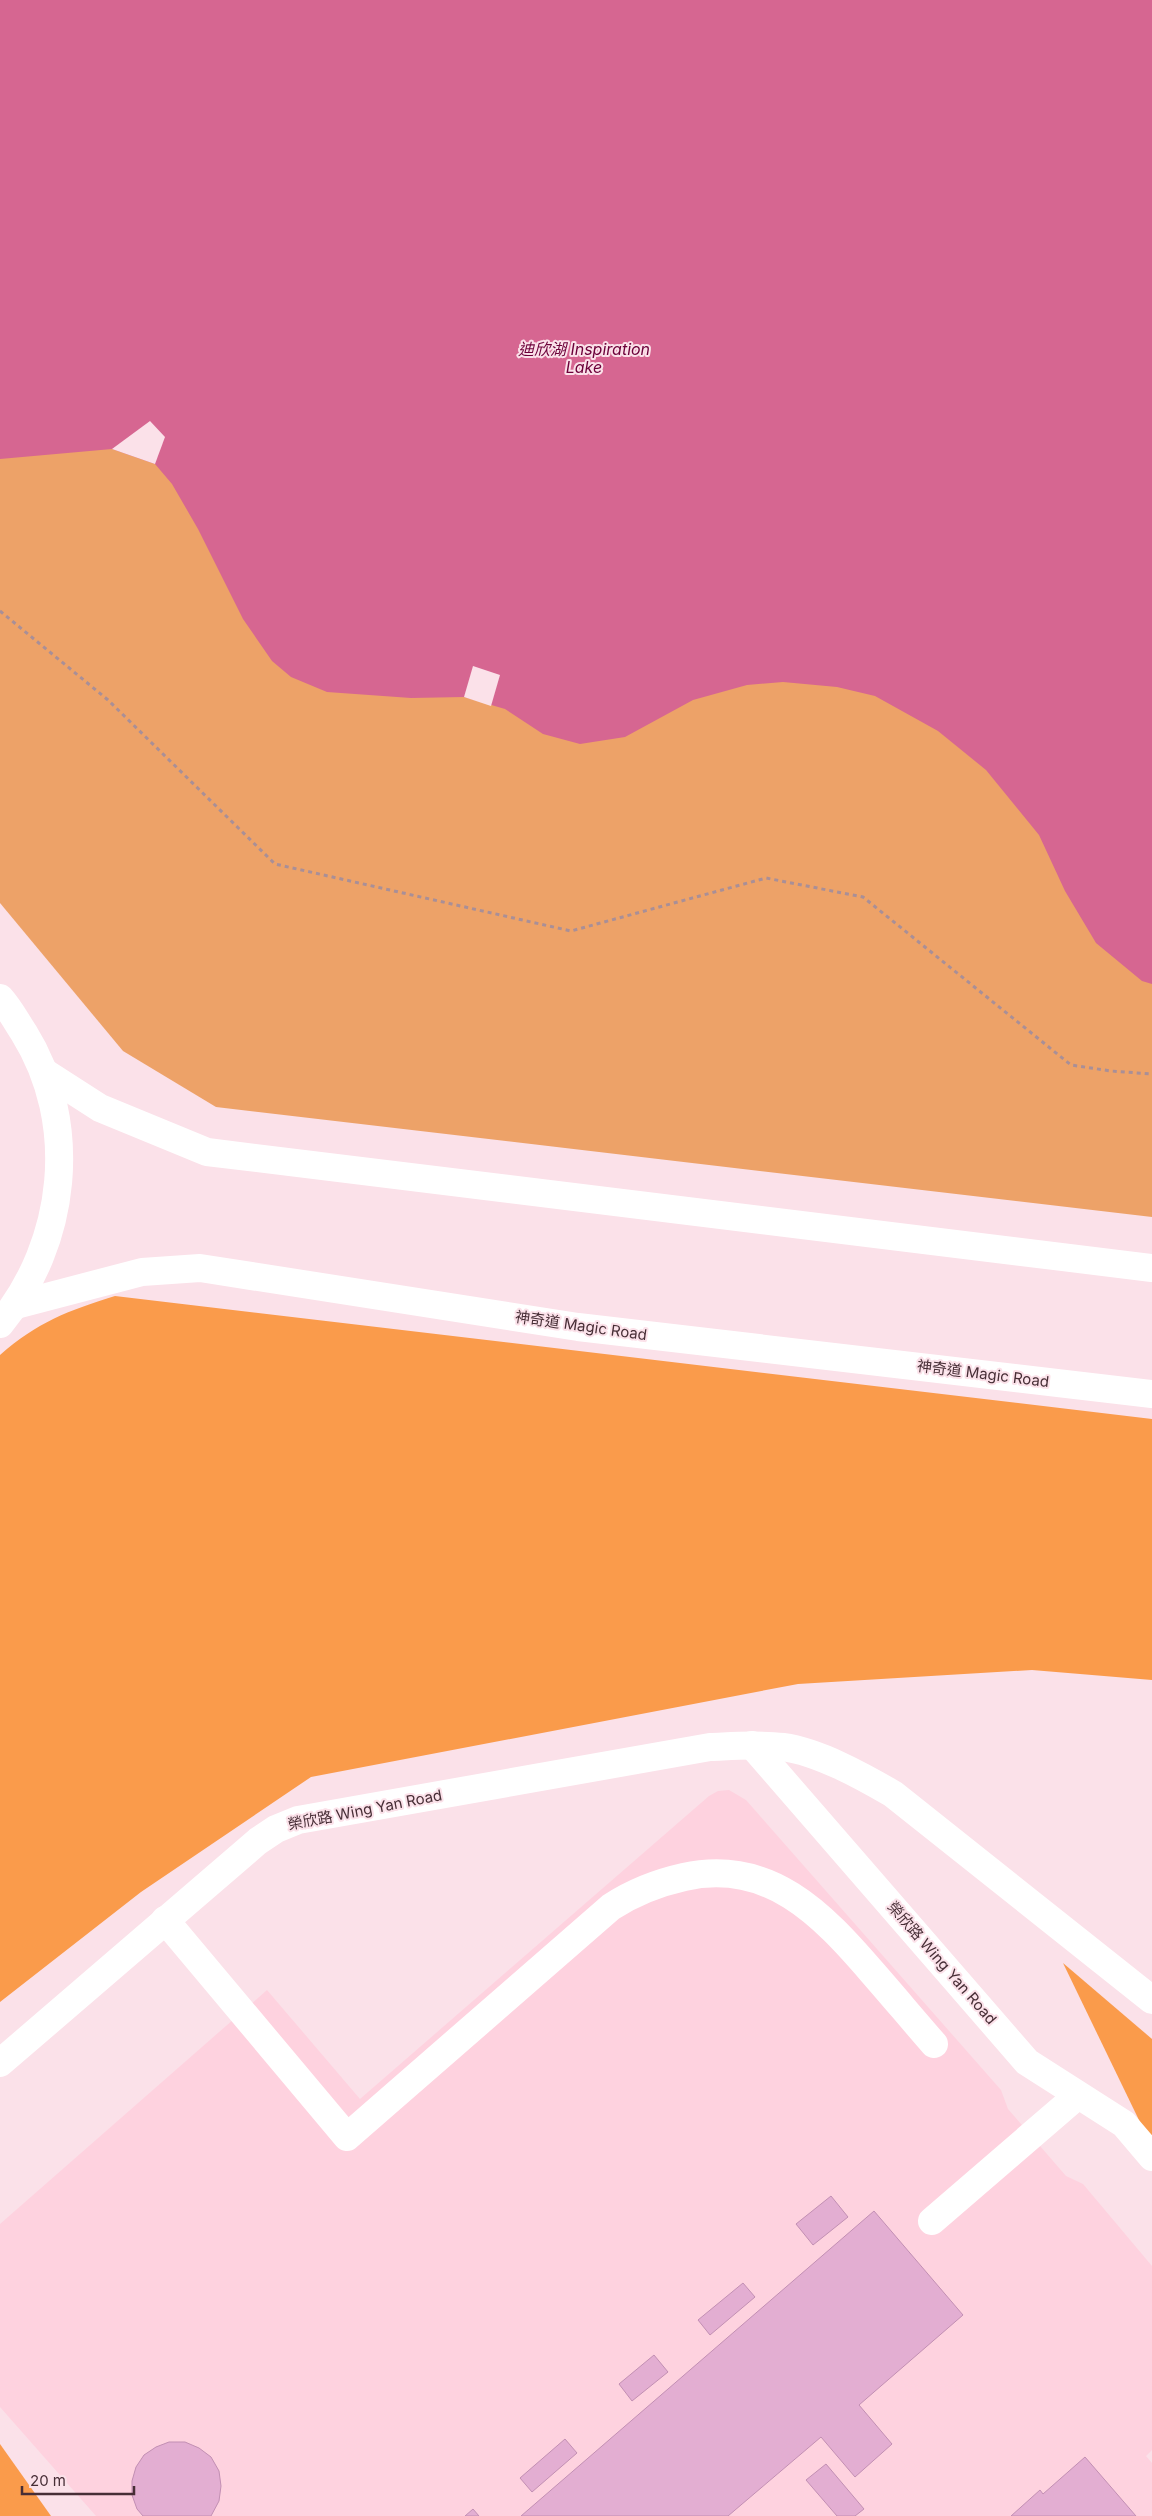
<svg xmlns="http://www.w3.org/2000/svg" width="1152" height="2516" viewBox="0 0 1152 2516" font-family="Inter,'Noto Sans TC',sans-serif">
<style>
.built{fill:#fed2df}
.green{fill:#eda268}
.forest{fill:#fa9b4b}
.water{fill:#d66691}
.pier{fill:#fbe1e9}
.building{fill:#e3aed2;stroke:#c28fb3}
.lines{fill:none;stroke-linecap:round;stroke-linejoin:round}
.path{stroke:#a98f97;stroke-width:3;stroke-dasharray:4 4;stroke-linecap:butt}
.minor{stroke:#fff;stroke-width:28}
.major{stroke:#fff;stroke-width:28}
.labels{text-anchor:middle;stroke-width:4;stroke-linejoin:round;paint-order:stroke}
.street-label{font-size:15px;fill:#472e36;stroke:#fbe1e9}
.water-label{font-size:16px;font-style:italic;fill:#6c0039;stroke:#fbe1e9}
</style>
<rect width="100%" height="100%" fill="#fbe1e9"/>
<path class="built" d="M729,1790L746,1800L1001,2090L1008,2109L1066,2176L1083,2184L1152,2266V2450L1146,2456L1152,2463V2516H96L0,2407V2224L267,1990L360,2099L709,1796L718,1791Z"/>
<path class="green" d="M0,0H1152V1217L216,1107L123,1051L0,903Z"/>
<g class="forest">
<path d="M115,1296L1152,1419V1680L1032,1670L798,1684L311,1777L141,1892L0,2002V1355C38,1322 67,1311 115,1296Z"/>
<path d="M1063,1963L1152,2039V2147Z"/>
<path d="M0,2444L51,2516H0Z"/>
</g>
<path class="water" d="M0,0H1152V984L1142,981L1096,943L1065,891L1039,835L986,770L938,731L875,696L837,687L783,682L747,685L693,700L625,737L580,744L543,734L505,709L464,697L411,698L327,692L291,677L272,661L243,619L198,529L172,484L155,464L112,449L0,459Z"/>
<g class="pier">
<path d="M150,421L165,437L155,464L112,449Z"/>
<path d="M473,666L500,675L491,706L464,697Z"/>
</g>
<g class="building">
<path d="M831,2196L848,2217L813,2245L796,2224Z"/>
<path d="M874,2211L963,2315L859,2405L892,2444L855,2477L821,2437L728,2516H521Z"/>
<path d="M743,2283L755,2297L710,2335L698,2320Z"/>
<path d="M654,2355L668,2372L632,2401L619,2384Z"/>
<path d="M565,2439L577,2453L532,2492L520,2478Z"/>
<path d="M169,2442H185L199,2448L211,2457L219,2471L221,2486L219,2501L211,2516H143L137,2509L132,2495V2481L136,2467L144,2455L156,2447Z"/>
<path d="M1085,2457L1136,2516H1011L1040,2490L1043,2494Z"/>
<path d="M826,2464L864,2509L855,2516H837L806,2480Z"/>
<path d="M473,2509L479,2516H465Z"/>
</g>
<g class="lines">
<path class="path" d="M0,611L108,700L275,864L571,931L766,878L863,897L1071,1065L1111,1071L1152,1074"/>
<g class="minor">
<path d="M752,1745L1027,2062L1124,2124L1152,2157"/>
<path d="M165,1920L347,2137L611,1907C634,1892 657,1883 684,1877C769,1858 822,1914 872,1972C893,1996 913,2020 934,2044"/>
<path d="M0,2063L258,1841L276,1829L298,1820L710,1747C735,1746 759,1744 783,1747C819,1752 862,1776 893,1794L1152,2000"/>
<path d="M932,2221L1077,2096"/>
</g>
<g class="major">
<path d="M0,998C10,1009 16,1021 24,1033C80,1123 67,1243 0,1324"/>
<path d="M44,1072L100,1108L207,1152L1152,1268"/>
<path d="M16,1305L142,1272L200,1268L578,1327L1152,1394"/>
</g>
</g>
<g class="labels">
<g class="street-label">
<text transform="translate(581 1326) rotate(8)" y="5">神奇道 Magic Road</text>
<text transform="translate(983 1374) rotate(7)" y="5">神奇道 Magic Road</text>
<text transform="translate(365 1810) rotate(-11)" y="5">榮欣路 Wing Yan Road</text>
<text transform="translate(942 1963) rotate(49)" y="5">榮欣路 Wing Yan Road</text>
</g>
<g class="water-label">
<text x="584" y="355">迪欣湖 Inspiration<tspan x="584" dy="18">Lake</tspan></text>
</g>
</g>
<path d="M22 2486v8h112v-8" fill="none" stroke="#472e36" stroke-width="2.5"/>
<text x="30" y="2486" font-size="15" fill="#472e36" stroke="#fbe1e9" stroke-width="4" paint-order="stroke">20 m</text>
</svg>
